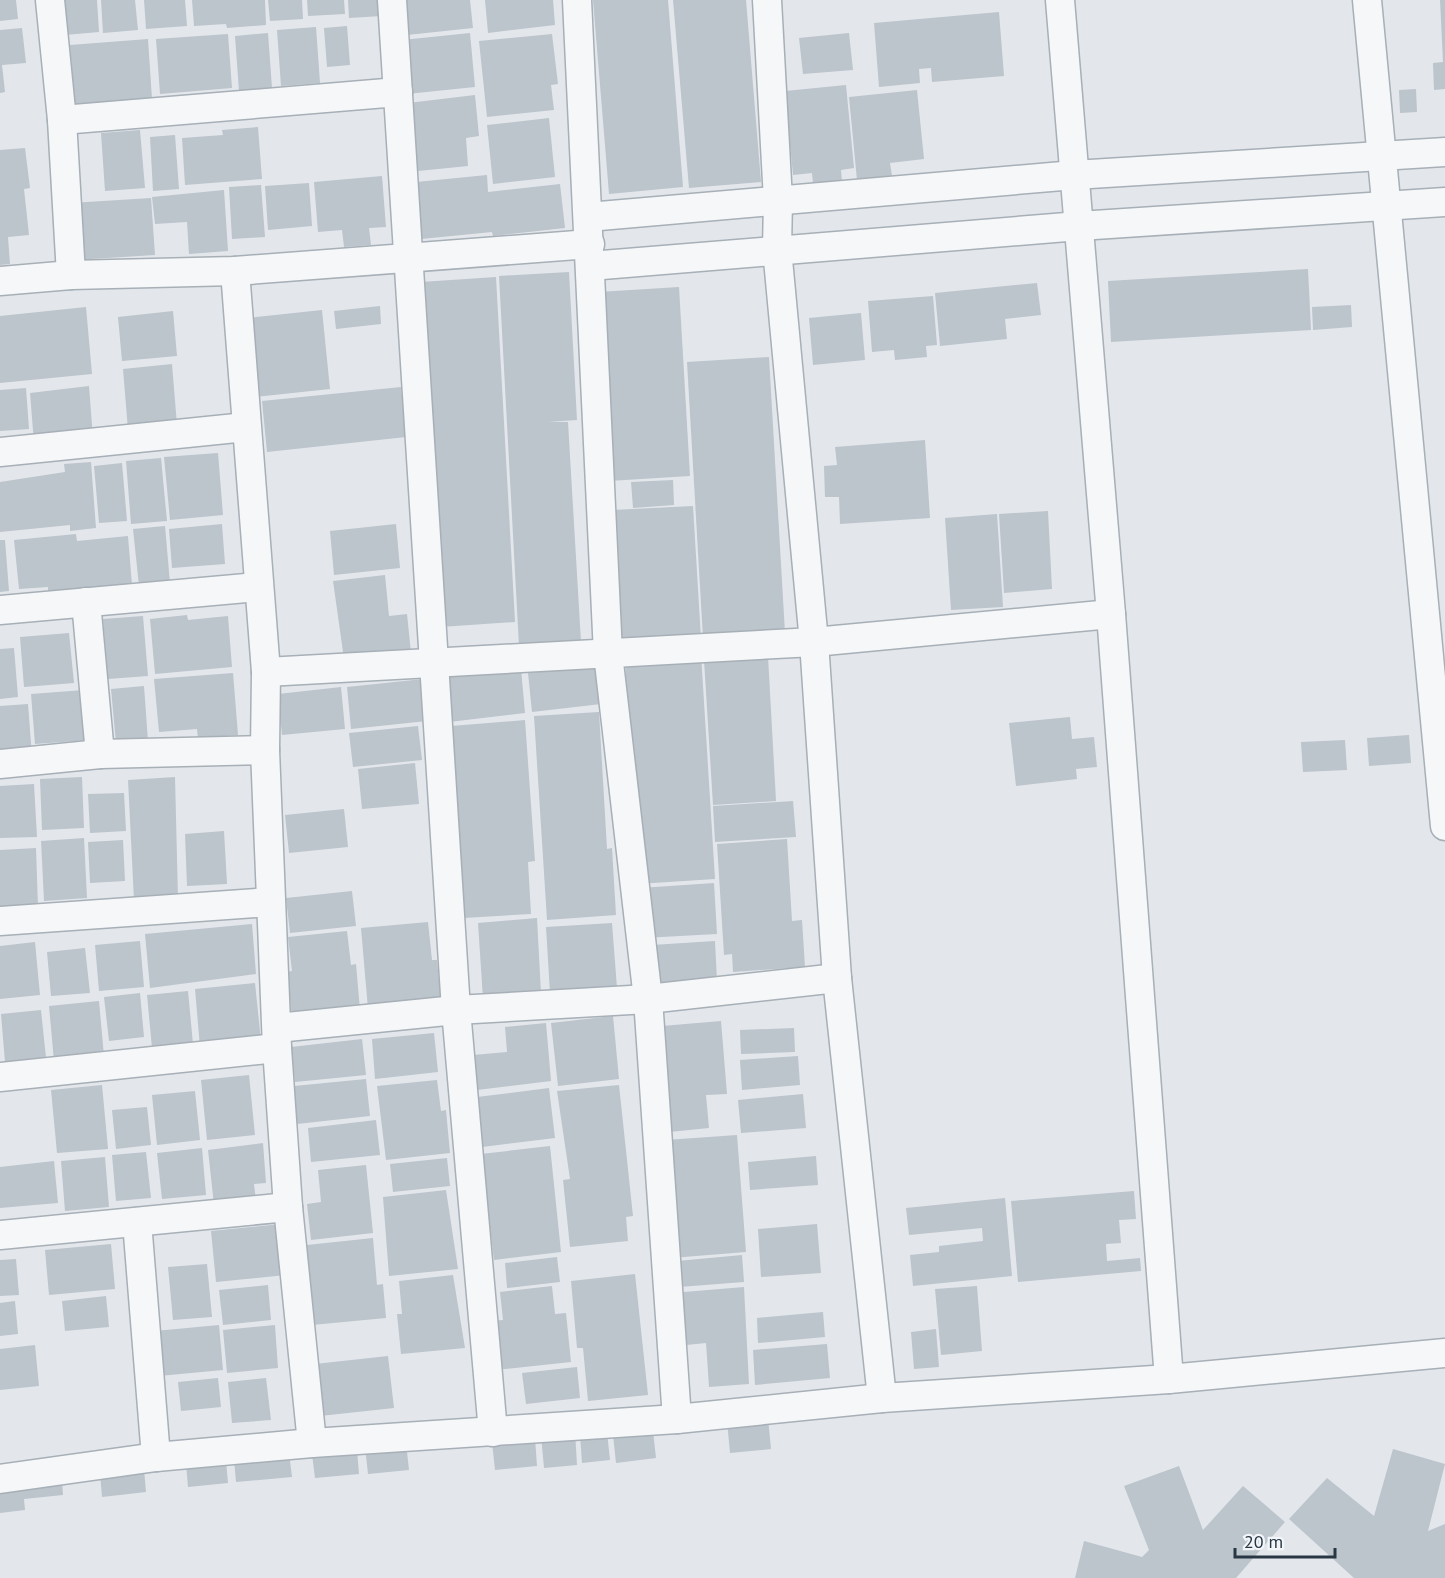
<svg xmlns="http://www.w3.org/2000/svg" width="1445" height="1578" viewBox="0 0 1445 1578" font-family="'PT Sans',sans-serif">
<style>
.building{fill:#bcc4cc}
.lines{fill:none;stroke-linecap:round;stroke-linejoin:round}
.street-casing{stroke:#a7afb7;stroke-width:31}
.street{stroke:#f6f7f9;stroke-width:28}
</style>
<rect width="100%" height="100%" fill="#e3e7ec"/>
<g class="building">
<path d="M0,0H16L18,19L0,21Z"/>
<path d="M63,0H97L99,32L65,35Z"/>
<path d="M101,0H135L138,30L103,33Z"/>
<path d="M144,0H185L187,26L146,29Z"/>
<path d="M192,0H265L266,25L227,28L226,24L194,26Z"/>
<path d="M268,0H302L303,19L270,21Z"/>
<path d="M307,0H344L345,14L308,16Z"/>
<path d="M348,0H381L382,16L349,18Z"/>
<path d="M404,0H470L473,28L407,35Z"/>
<path d="M485,0H553L555,25L488,33Z"/>
<path d="M593,0H668L683,187L609,194Z"/>
<path d="M673,0H746L761,182L689,188Z"/>
<path d="M1440,0H1445V89L1434,90L1433,63L1443,62Z"/>
<path d="M999,12L1004,76L932,82L931,68L919,69L920,83L879,87L874,23Z"/>
<path d="M347,26L350,65L327,67L324,28Z"/>
<path d="M316,27L320,83L281,86L277,30Z"/>
<path d="M22,28L26,63L2,65L5,92L0,93V30Z"/>
<path d="M268,33L272,88L239,91L235,36Z"/>
<path d="M470,33L475,87L407,94L402,40Z"/>
<path d="M849,33L853,70L803,74L799,38Z"/>
<path d="M228,34L232,88L160,94L156,39Z"/>
<path d="M552,34L558,84L551,85L554,110L487,117L479,41Z"/>
<path d="M148,39L152,99L75,105L70,45Z"/>
<path d="M846,85L854,168L841,170L842,182L813,184L812,173L793,175L785,91Z"/>
<path d="M1416,89L1417,112L1400,113L1399,90Z"/>
<path d="M917,90L924,159L890,163L892,176L857,180L849,97Z"/>
<path d="M475,95L479,136L466,138L468,166L418,171L408,103Z"/>
<path d="M549,118L555,177L493,184L487,125Z"/>
<path d="M258,127L262,179L185,185L182,138L223,135L222,130Z"/>
<path d="M140,130L145,188L105,191L101,133Z"/>
<path d="M175,135L179,189L153,191L150,137Z"/>
<path d="M25,148L30,188L24,189L29,235L8,237L10,264L0,265V150Z"/>
<path d="M487,175L488,192L560,184L565,228L493,236L492,232L421,239L416,182Z"/>
<path d="M382,176L386,227L369,228L371,245L344,247L342,230L318,232L314,182Z"/>
<path d="M309,183L312,226L268,230L265,186Z"/>
<path d="M261,185L265,237L232,239L229,187Z"/>
<path d="M224,190L228,251L189,254L187,222L155,224L152,197Z"/>
<path d="M151,198L155,255L75,260L71,203Z"/>
<path d="M1308,269L1311,330L1111,342L1108,281Z"/>
<path d="M569,272L577,420L548,422H568L581,642L519,646L499,276Z"/>
<path d="M496,277L515,622L440,627L421,282Z"/>
<path d="M1037,283L1041,315L1005,319L1007,339L940,346L935,293Z"/>
<path d="M679,287L690,476L609,481L598,292Z"/>
<path d="M933,296L937,345L926,346L927,357L895,360L894,350L872,352L868,301Z"/>
<path d="M1351,305L1352,327L1313,330L1312,307Z"/>
<path d="M380,306L381,324L336,329L334,311Z"/>
<path d="M86,307L92,374L0,383V316Z"/>
<path d="M322,310L330,389L255,397L248,318Z"/>
<path d="M173,311L177,356L122,361L118,317Z"/>
<path d="M861,313L865,360L813,365L809,318Z"/>
<path d="M769,357L785,633L703,638L687,362Z"/>
<path d="M172,364L177,425L128,430L123,369Z"/>
<path d="M89,386L93,438L34,443L30,393Z"/>
<path d="M401,387L406,437L267,452L262,401Z"/>
<path d="M26,388L29,429L0,431V390Z"/>
<path d="M925,440L930,518L840,524L839,497H825L824,466L837,465L835,447Z"/>
<path d="M218,453L223,515L170,520L164,457Z"/>
<path d="M161,458L167,521L131,524L126,461Z"/>
<path d="M91,462L96,528L70,531V525L0,532V482L65,472L64,464Z"/>
<path d="M122,463L127,521L99,523L94,466Z"/>
<path d="M673,480L674,505L633,508L631,482Z"/>
<path d="M693,506L701,639L620,644L613,510Z"/>
<path d="M1048,511L1052,589L1004,593L999,514Z"/>
<path d="M997,514L1003,607L951,610L945,518Z"/>
<path d="M222,524L225,564L172,568L169,529Z"/>
<path d="M396,524L400,568L334,575L330,531Z"/>
<path d="M165,526L170,583L139,586L133,529Z"/>
<path d="M76,534L77,541L128,536L132,585L48,593V587L19,589L14,540Z"/>
<path d="M0,540H5L9,591L0,592Z"/>
<path d="M385,575L389,616L407,614L411,653L344,659L333,581Z"/>
<path d="M187,615L188,620L228,616L232,667L155,674L150,619Z"/>
<path d="M143,616L148,676L108,679L103,619Z"/>
<path d="M69,633L74,683L24,687L20,637Z"/>
<path d="M14,648L18,697L0,699V649Z"/>
<path d="M701,654L715,879L638,884L625,659Z"/>
<path d="M768,656L776,801L713,805L704,660Z"/>
<path d="M597,665L601,704L532,712L528,673Z"/>
<path d="M521,669L525,713L449,722L444,677Z"/>
<path d="M233,673L238,735L198,738L197,729L159,732L154,679Z"/>
<path d="M423,679L427,721L351,729L347,687Z"/>
<path d="M144,686L148,741L116,743L111,689Z"/>
<path d="M341,687L345,729L282,735L278,694Z"/>
<path d="M84,690L89,740L35,744L31,694Z"/>
<path d="M28,704L32,756L0,758V706Z"/>
<path d="M599,712L607,849L612,848L616,915L547,920L534,716Z"/>
<path d="M1070,717L1072,739L1094,737L1097,767L1076,769L1077,779L1016,786L1009,723Z"/>
<path d="M525,720L535,861L528,862L531,914L464,918L451,726Z"/>
<path d="M418,726L422,760L353,767L349,733Z"/>
<path d="M1409,735L1411,763L1369,766L1367,738Z"/>
<path d="M1345,740L1347,770L1303,772L1301,742Z"/>
<path d="M415,763L419,804L362,809L358,769Z"/>
<path d="M82,777L84,828L42,830L40,779Z"/>
<path d="M175,777L178,898L134,900L128,780Z"/>
<path d="M34,784L37,837L0,838V786Z"/>
<path d="M124,793L126,831L90,833L88,794Z"/>
<path d="M793,801L796,837L715,842L713,806Z"/>
<path d="M344,809L348,847L289,853L285,815Z"/>
<path d="M224,831L227,884L187,886L185,834Z"/>
<path d="M84,838L87,898L44,901L41,841Z"/>
<path d="M787,839L792,921L802,920L805,967L733,972L732,954L724,955L717,844Z"/>
<path d="M123,840L125,881L90,883L88,842Z"/>
<path d="M36,848L38,907L0,909V850Z"/>
<path d="M714,883L717,934L643,938L640,888Z"/>
<path d="M352,891L356,926L290,933L286,898Z"/>
<path d="M537,918L541,994L483,999L478,923Z"/>
<path d="M428,922L432,960H437L441,1001L368,1009L361,928Z"/>
<path d="M612,923L617,988L550,993L546,927Z"/>
<path d="M252,924L256,974L150,988L145,934Z"/>
<path d="M347,931L351,965L356,964L360,1010L292,1017L287,972L292,971L288,937Z"/>
<path d="M140,941L144,987L99,991L95,945Z"/>
<path d="M715,941L717,981L654,985L652,945Z"/>
<path d="M35,942L40,995L0,999V946Z"/>
<path d="M85,948L90,993L51,996L47,952Z"/>
<path d="M255,983L261,1041L200,1047L195,989Z"/>
<path d="M188,991L193,1044L152,1048L147,995Z"/>
<path d="M140,993L144,1037L109,1041L104,997Z"/>
<path d="M99,1001L104,1056L54,1061L49,1006Z"/>
<path d="M41,1010L46,1058L5,1062L1,1014Z"/>
<path d="M613,1016L619,1079L558,1086L551,1023Z"/>
<path d="M721,1021L727,1094L706,1095L709,1128L669,1132L650,1027Z"/>
<path d="M546,1023L551,1081L477,1090L473,1055L507,1052L505,1027Z"/>
<path d="M794,1028L795,1052L741,1054L740,1030Z"/>
<path d="M434,1033L438,1072L375,1079L372,1039Z"/>
<path d="M362,1039L366,1075L295,1082L291,1047Z"/>
<path d="M798,1056L800,1085L742,1090L740,1060Z"/>
<path d="M249,1075L255,1135L207,1140L201,1080Z"/>
<path d="M366,1079L370,1116L297,1124L294,1086Z"/>
<path d="M437,1080L441,1111L446,1110L450,1153L386,1160L377,1086Z"/>
<path d="M102,1085L108,1149L57,1153L51,1090Z"/>
<path d="M619,1085L633,1216L626,1217L628,1241L570,1247L563,1180L570,1179L557,1091Z"/>
<path d="M549,1088L555,1138L482,1147L477,1097Z"/>
<path d="M195,1091L200,1140L157,1145L152,1095Z"/>
<path d="M803,1094L806,1128L741,1133L738,1100Z"/>
<path d="M147,1107L151,1145L116,1149L112,1110Z"/>
<path d="M376,1120L380,1155L311,1162L308,1128Z"/>
<path d="M737,1135L746,1252L671,1258L666,1140Z"/>
<path d="M263,1143L266,1183L254,1184L256,1201L214,1205L208,1150Z"/>
<path d="M550,1146L561,1252L494,1260L481,1154Z"/>
<path d="M202,1148L206,1195L162,1199L157,1153Z"/>
<path d="M146,1152L151,1198L116,1201L112,1155Z"/>
<path d="M816,1156L818,1185L750,1190L748,1162Z"/>
<path d="M105,1157L109,1207L65,1211L61,1161Z"/>
<path d="M447,1158L450,1186L393,1192L390,1164Z"/>
<path d="M54,1161L58,1203L0,1208V1167Z"/>
<path d="M366,1165L373,1233L311,1240L307,1204L321,1202L318,1170Z"/>
<path d="M446,1190L458,1269L389,1276L383,1197Z"/>
<path d="M1134,1191L1136,1219L1119,1220L1121,1243L1106,1244L1107,1261L1140,1258L1141,1271L1018,1282L1011,1201Z"/>
<path d="M1005,1198L1012,1276L913,1286L910,1255L939,1252V1246L983,1241L982,1228L909,1235L906,1208Z"/>
<path d="M281,1224L286,1275L216,1282L211,1231Z"/>
<path d="M817,1224L821,1273L761,1277L758,1229Z"/>
<path d="M373,1238L377,1285L383,1284L386,1318L312,1325L307,1245Z"/>
<path d="M111,1244L115,1289L49,1295L45,1250Z"/>
<path d="M742,1255L744,1282L679,1287L677,1261Z"/>
<path d="M557,1257L560,1282L507,1288L505,1263Z"/>
<path d="M16,1259L19,1295L0,1296V1260Z"/>
<path d="M207,1264L212,1317L173,1320L168,1267Z"/>
<path d="M635,1274L648,1395L588,1401L583,1348H577L571,1281Z"/>
<path d="M453,1275L465,1348L401,1354L397,1314H402L399,1281Z"/>
<path d="M268,1285L271,1320L223,1325L219,1290Z"/>
<path d="M552,1286L555,1314L566,1313L571,1362L495,1370L491,1321L503,1320L500,1292Z"/>
<path d="M977,1286L982,1351L941,1355L935,1289Z"/>
<path d="M744,1287L749,1384L709,1387L706,1343L676,1346L672,1293Z"/>
<path d="M106,1296L109,1327L65,1331L62,1301Z"/>
<path d="M15,1301L18,1334L0,1336V1303Z"/>
<path d="M823,1312L825,1337L758,1343L757,1318Z"/>
<path d="M219,1325L223,1370L159,1376L155,1331Z"/>
<path d="M275,1325L278,1368L227,1373L223,1330Z"/>
<path d="M936,1329L939,1367L914,1369L911,1332Z"/>
<path d="M827,1344L830,1378L755,1385L753,1350Z"/>
<path d="M35,1345L39,1386L0,1390V1349Z"/>
<path d="M388,1356L394,1408L320,1416L315,1364Z"/>
<path d="M577,1367L580,1398L526,1404L522,1373Z"/>
<path d="M218,1378L221,1407L181,1411L178,1382Z"/>
<path d="M266,1378L271,1420L232,1423L228,1382Z"/>
<path d="M768,1418L771,1449L730,1453L727,1421Z"/>
<path d="M575,1431L577,1465L544,1468L541,1435Z"/>
<path d="M653,1431L656,1458L616,1463L613,1435Z"/>
<path d="M607,1432L610,1460L582,1463L580,1434Z"/>
<path d="M535,1438L537,1466L495,1470L492,1442Z"/>
<path d="M406,1443L409,1470L368,1474L365,1447Z"/>
<path d="M1393,1449L1445,1464L1428,1531L1445,1524V1578H1354L1289,1519L1327,1478L1374,1516Z"/>
<path d="M357,1450L359,1474L315,1478L312,1454Z"/>
<path d="M289,1453L292,1477L236,1482L234,1459Z"/>
<path d="M226,1461L228,1483L188,1487L186,1464Z"/>
<path d="M1179,1466L1203,1530L1243,1486L1285,1522L1236,1578H1075L1084,1541L1142,1557L1149,1550L1124,1486Z"/>
<path d="M144,1469L146,1492L102,1497L100,1473Z"/>
<path d="M62,1481L63,1495L24,1499L25,1510L0,1513V1487Z"/>
</g>
<g class="lines">
<g class="street-casing">
<g id="street">
<path d="M50,0L62,120L71,275"/>
<path d="M392,0L456,1010L493,1432"/>
<path d="M577,0L608,654L648,999L677,1419"/>
<path d="M767,0L778,200L777,249L814,642L837,978L882,1398"/>
<path d="M1060,0L1111,614L1169,1379"/>
<path d="M1367,0L1445,826"/>
<path d="M62,120L398,92"/>
<path d="M588,217L1074,175L1445,152"/>
<path d="M590,266L1079,226L1445,202"/>
<path d="M235,271L266,672L265,750L277,1048L288,1207L312,1443"/>
<path d="M0,281L71,275L235,271L590,244"/>
<path d="M0,452L246,427"/>
<path d="M86,602L100,754"/>
<path d="M0,610L258,587"/>
<path d="M266,672L814,642L1111,614"/>
<path d="M0,764L100,754L265,750"/>
<path d="M0,921L270,902"/>
<path d="M277,1028L456,1010L648,999L837,978"/>
<path d="M0,1077L277,1048"/>
<path d="M137,1222L156,1457"/>
<path d="M0,1235L288,1207"/>
<path d="M0,1479L156,1457L312,1443L677,1419L882,1398L1169,1379L1445,1353"/>
</g>
</g>
<use href="#street" class="street"/>
</g>
<path d="M1235 1548v9h100v-9" fill="none" stroke="#293745" stroke-width="3"/>
<text x="1244" y="1548" font-size="18" fill="#293745" stroke="#f3f6f9" stroke-width="4.5" paint-order="stroke">20 m</text>
</svg>
